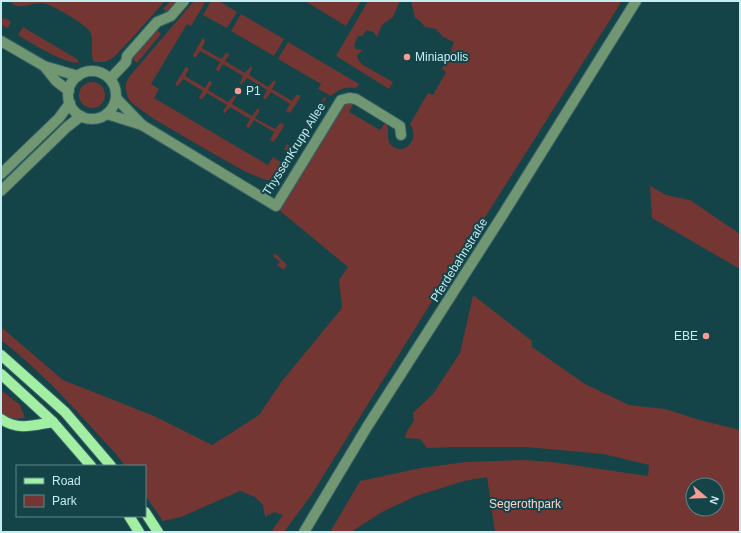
<svg xmlns="http://www.w3.org/2000/svg" width="741" height="533" viewBox="0 0 741 533" font-family="Arial,sans-serif">
<style>
.green{fill:#733633;fill-rule:evenodd}
.lines{fill:none;stroke-linecap:round;stroke-linejoin:round}
.minor-casing{stroke:#346166;stroke-width:12}
.major-casing{stroke:#346166;stroke-width:12}
.minor{stroke:#719672;stroke-width:10}
.major{stroke:#a2efa4;stroke-width:10}
.poi-dot{fill:#f59c94;stroke:#144348;stroke-width:1.5}
.labels{text-anchor:middle;stroke-width:4;stroke-linejoin:round;paint-order:stroke}
.poi-label{font-size:12px;fill:#c4ecf1;stroke:#144348;text-anchor:start}
.street-label{font-size:12px;fill:#c4ecf1;stroke:#144348}
.park-label{font-size:12px;fill:#fdd3ce;stroke:#144348}
</style>
<rect width="100%" height="100%" fill="#144348"/>
<g class="green">
<path d="M9,1H165L133,37L114,57L105,62H94C89,53 95,41 90,32C86,24 51,4 42,3C31,2 22,10 12,4L13,3Z"/>
<path d="M170,1H177L169,14L163,9Z"/>
<path d="M194,1H206L191,26L187,24L151,84L159,89L154,98L268,165L273,157L285,165L278,177L273,180H266L246,172L219,157L154,119L133,104L128,98L126,90V83L129,77Z"/>
<path d="M211,1H219L237,12L227,28L203,15Z"/>
<path d="M305,1H361L346,26Z"/>
<path d="M368,1H400L393,17L382,25L377,37L373,32L367,30L362,36H358L354,46L356,49L363,50L359,53L357,56L359,61L363,65L393,82L389,89L336,56Z"/>
<path d="M411,1H622L444,282L312,494L284,532H271L283,515L274,512L265,517L263,505L255,497L240,491L181,517L163,521L145,495V466H125L117,455C80,415 45,374 1,340V327L63,380L154,416L212,445L259,415L282,381L342,308L339,280L348,267L279,210L344,104L351,103L353,104L349,112L380,130L385,123C392,128 384,139 392,146C406,156 420,138 410,124L428,93L433,95L446,72L442,69L451,51L454,42L443,37L436,29L425,27L420,21L415,18Z"/>
<path d="M241,14L284,39L274,56L231,31Z"/>
<path d="M1,18L4,19L5,18L11,22L8,28L1,25Z"/>
<path d="M23,27L77,59L79,63C65,64 31,43 18,35Z"/>
<path d="M156,29L161,34L137,63L131,58Z"/>
<path d="M204,38L205,41L202,48L221,59L226,53H228L229,55L225,61L245,73L251,66L252,68L249,75L268,87L274,80L276,82L272,89L292,101L296,95H300V98L290,113L286,111L290,104L271,92L266,99H264L263,97L267,90L247,78L241,85L240,83L243,76L223,64L219,71H217L216,69L220,62L200,51L196,57H193V55L202,39Z"/>
<path d="M288,42L359,84L356,88C346,86 338,89 331,96L318,89L321,84L278,59Z"/>
<path d="M187,67L189,69L185,76L205,88L209,81H211L212,83L208,90L228,102L234,95L236,97L232,104L252,116L257,109H259V112L255,118L275,129L280,123L283,124L284,126L274,142L270,140L274,132L254,120L250,127L248,128L246,126L250,119L230,107L224,114L223,111L227,105L207,93L202,99H200L199,97L203,91L183,79L178,86L176,85V83L185,68Z"/>
<circle cx="92" cy="95" r="13"/>
<path d="M324,97L327,98L324,101L292,154L284,149L287,144L294,148Z"/>
<path d="M650,186L666,195L690,200L740,234V269L652,218Z"/>
<path d="M274,254H276L287,265L284,270L277,265L280,262L273,256Z"/>
<path d="M473,295L532,341V347L585,384L629,405L665,409L700,420L740,430V532H495L487,477L464,481L416,496L382,512L351,532H330L360,481L421,468L466,462L523,460L552,462L648,476L649,465L603,454L526,447H457L427,448L420,439L405,438L407,431L414,421L413,413L433,394L460,353ZM693,485H717V509H693Z"/>
<path d="M1,390L20,405L25,418C15,419 9,419 1,413Z"/>
</g>
<g class="lines">
<g class="minor-casing">
<g id="minor">
<path d="M1,41L44,66L78,76"/>
<path d="M44,66L56,81L69,91"/>
<circle cx="92" cy="95" r="24"/>
<path d="M110,79L126,62L127,56L157,22L171,16L184,1"/>
<path d="M116,98L142,125"/>
<path d="M107,114L142,125L276,206L341,100L349,98L356,99L400,126L401,135"/>
<path d="M1,174L59,118L70,103"/>
<path d="M1,191L67,127L81,116"/>
<path d="M304,532L367,427L502,216L636,1"/>
</g>
</g>
<g class="major-casing">
<g id="major">
<path d="M1,355L65,412L111,466"/>
<path d="M1,374L53,422L91,466"/>
<path d="M1,419C18,431 34,425 53,422"/>
<path d="M145,512L158,532"/>
<path d="M129,516L139,532"/>
</g>
</g>
<use href="#minor" class="minor"/>
<use href="#major" class="major"/>
</g>
<g class="poi-dot">
<circle cx="407" cy="57" r="4"/>
<circle cx="238" cy="91" r="4"/>
<circle cx="706" cy="336" r="4"/>
</g>
<g class="labels">
<g class="poi-label">
<text x="415" y="61">Miniapolis</text>
<text x="246" y="95">P1</text>
<text x="698" y="340" text-anchor="end">EBE</text>
</g>
<g class="street-label">
<text transform="translate(294 149) rotate(-58)" y="4">ThyssenKrupp Allee</text>
<text transform="translate(459 260) rotate(-58)" y="4">Pferdebahnstraße</text>
</g>
<g class="park-label">
<text x="525" y="508">Segerothpark</text>
</g>
</g>
<rect width="741" height="533" fill="none" stroke="#c4ecf1" stroke-width="4"/>
<rect x="16" y="465" width="130" height="52" fill="#144348" stroke="#5a878c"/>
<rect x="24" y="478" width="20" height="6" fill="#a2efa4" stroke="#5a878c"/>
<text x="52" y="485" font-size="12" fill="#c4ecf1">Road</text>
<rect x="24" y="495" width="20" height="12" fill="#733633" stroke="#5a878c"/>
<text x="52" y="505" font-size="12" fill="#c4ecf1">Park</text>
<g transform="translate(705 497) rotate(109)"><circle r="19" fill="#144348" stroke="#5a878c"/>
<path d="M0-3L7 15L0 10L-7 15Z" fill="#f59c94"/>
<text y="-6" font-size="11" font-weight="bold" text-anchor="middle" fill="#c4ecf1">N</text>
</g>
</svg>
